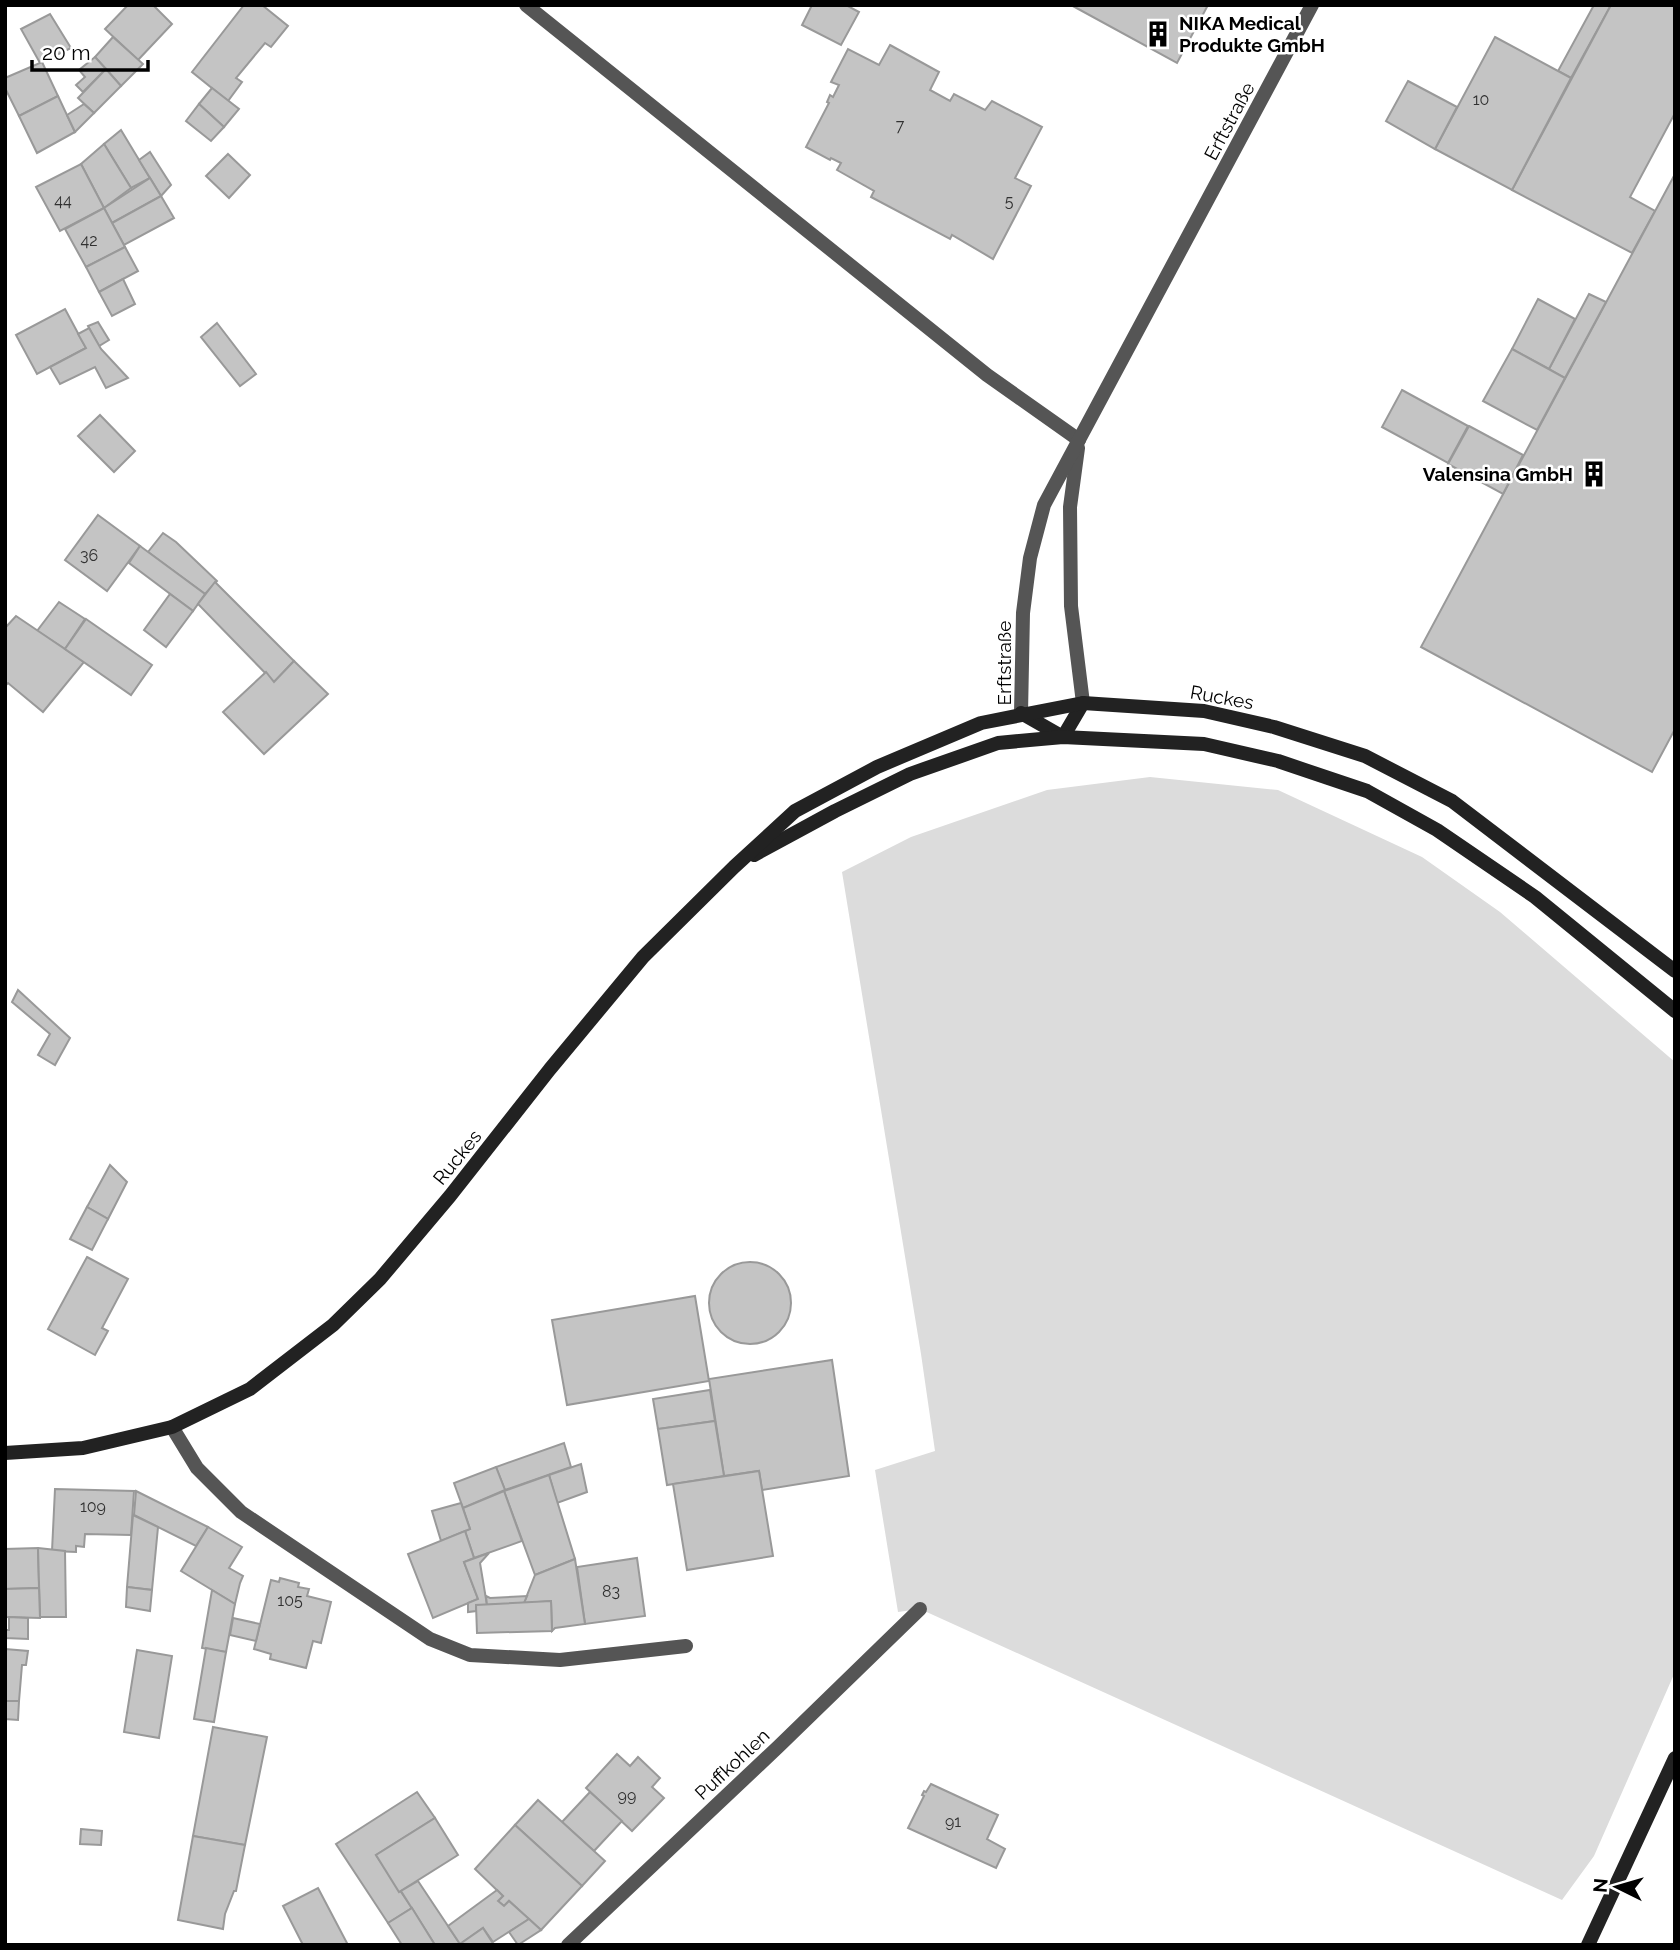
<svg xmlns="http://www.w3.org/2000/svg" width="1680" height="1950" viewBox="0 0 1680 1950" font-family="Raleway,sans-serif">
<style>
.green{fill:#dcdcdc}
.building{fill:#c4c4c4;stroke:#999;stroke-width:2}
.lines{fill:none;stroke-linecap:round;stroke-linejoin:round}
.minor{stroke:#555;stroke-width:14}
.secondary{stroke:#222;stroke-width:14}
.labels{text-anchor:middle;stroke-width:5;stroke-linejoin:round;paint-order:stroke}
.number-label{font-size:16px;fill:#313131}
.poi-label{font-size:19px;font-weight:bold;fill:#000;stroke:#fff;text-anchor:start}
.street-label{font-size:19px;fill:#000;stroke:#fff}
</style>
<rect width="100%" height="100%" fill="#fff"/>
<path class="green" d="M1150,777L1278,790L1422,857L1500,912L1675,1062V1672L1594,1856L1562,1900L920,1609L898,1612L875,1470L935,1451L921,1354L842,872L911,837L1047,790Z"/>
<g class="building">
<path d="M128,5H153L172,24L138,60L105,29Z"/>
<path d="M244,5H262L288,26L271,47L265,43L236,78L242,82L228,101L192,72Z"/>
<path d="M812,5H846L859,12L841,45L802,25Z"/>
<path d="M1071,5H1208L1177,63Z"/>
<path d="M1594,5H1611L1571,78L1558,71Z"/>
<path d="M1611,5H1675V113L1630,197L1655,211L1632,253L1512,190Z"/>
<path d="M50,14L71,48L40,63L21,29Z"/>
<path d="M113,37L143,64L121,86L95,57Z"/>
<path d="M1495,37L1571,78L1512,190L1435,149Z"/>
<path d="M890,45L939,72L930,90L950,101L954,94L985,110L992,101L1042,127L1015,178L1031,186L993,259L952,235L950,239L871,197L874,191L837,170L841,163L831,158L830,160L806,147L829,103L827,102L830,95L833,97L839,85L831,82L848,49L879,65Z"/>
<path d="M95,57L106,69L83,92L76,85L85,77L79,70Z"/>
<path d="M42,62L58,96L19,116L5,88V78Z"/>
<path d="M106,69L121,86L94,113L78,98Z"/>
<path d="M1408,81L1457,107L1435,149L1386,121Z"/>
<path d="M212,88L239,109L224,127L199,104Z"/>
<path d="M58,96L75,132L37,153L19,116Z"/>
<path d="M84,104L94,113L75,132L67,115Z"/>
<path d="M199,104L224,127L211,141L186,121Z"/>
<path d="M121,130L150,178L131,188L104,144Z"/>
<path d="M104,144L131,188L104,208L81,164Z"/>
<path d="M150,152L171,185L161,196L139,160Z"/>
<path d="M228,154L250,175L229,198L206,176Z"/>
<path d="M81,164L104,208L60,231L36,187Z"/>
<path d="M1675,174V729L1652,772L1421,647Z"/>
<path d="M150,178L161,196L112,223L104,208Z"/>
<path d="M161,196L174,218L124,245L112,223Z"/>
<path d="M104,208L125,247L86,267L65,229Z"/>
<path d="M125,247L138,271L99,292L86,267Z"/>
<path d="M123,279L135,304L112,316L99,292Z"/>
<path d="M1589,294L1606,302L1565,378L1549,369Z"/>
<path d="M1538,299L1575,319L1549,369L1512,349Z"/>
<path d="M65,309L86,348L37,374L16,335Z"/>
<path d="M98,322L109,340L99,346L88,326Z"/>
<path d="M217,323L256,374L240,386L201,337Z"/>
<path d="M89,328L101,349L128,378L106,388L95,367L60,384L50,367L86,348L78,334Z"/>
<path d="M1512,349L1565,378L1537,430L1483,401Z"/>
<path d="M1402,390L1468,426L1448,463L1382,427Z"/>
<path d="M100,415L135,451L114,472L78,436Z"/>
<path d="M1469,426L1523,455L1503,494L1448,464Z"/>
<path d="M98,515L140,546L107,591L65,560Z"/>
<path d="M163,533L176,542L217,581L205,594L148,552Z"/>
<path d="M140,546L205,594L193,611L129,563Z"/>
<path d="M215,582L294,661L274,682L198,604Z"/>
<path d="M170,594L193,611L166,647L144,630Z"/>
<path d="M59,602L85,619L65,649L37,631Z"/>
<path d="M16,616L84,662L43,712L8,683L5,686V628Z"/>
<path d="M86,619L152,665L131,695L65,649Z"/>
<path d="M294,661L328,694L264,754L223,712L266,672L274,682Z"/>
<path d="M18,990L70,1038L55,1065L38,1055L50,1034L12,1002Z"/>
<path d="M110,1165L127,1182L108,1219L87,1207Z"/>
<path d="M87,1207L108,1219L92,1250L70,1239Z"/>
<path d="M87,1257L128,1279L102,1328L108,1331L95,1355L48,1329Z"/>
<circle cx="750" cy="1303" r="41"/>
<path d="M695,1296L709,1381L567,1405L552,1320Z"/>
<path d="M832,1360L849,1476L762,1490L759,1471L724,1476L709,1379Z"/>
<path d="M710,1390L715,1421L658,1429L653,1399Z"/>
<path d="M715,1421L724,1476L667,1485L658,1429Z"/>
<path d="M564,1443L571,1467L505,1490L496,1467Z"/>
<path d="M581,1464L587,1492L557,1503L549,1475Z"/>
<path d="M496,1467L505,1490L463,1508L454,1483Z"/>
<path d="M759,1471L773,1556L687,1570L673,1484Z"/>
<path d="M549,1475L575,1559L535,1575L504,1491Z"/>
<path d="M55,1489L134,1491L131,1535L85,1534L84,1547L76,1546V1552L52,1551Z"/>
<path d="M136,1491L208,1527L196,1546L134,1515Z"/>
<path d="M504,1491L522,1541L474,1558L465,1531L470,1529L463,1508Z"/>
<path d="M461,1503L470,1529L441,1541L432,1511Z"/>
<path d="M133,1515L158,1527L152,1590L127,1587Z"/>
<path d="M208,1527L242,1547L229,1568L243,1576L240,1583L235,1604L181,1571Z"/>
<path d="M465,1531L474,1558L464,1562L478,1599L433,1618L408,1554Z"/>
<path d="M38,1548L39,1588L5,1589V1549Z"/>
<path d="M38,1548L65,1551L66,1617H40Z"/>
<path d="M489,1553L480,1563L487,1605H476V1611L468,1612V1603L478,1599L464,1562Z"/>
<path d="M637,1558L645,1616L585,1624L577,1567Z"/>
<path d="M575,1559L585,1624L555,1628L552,1631L551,1601L524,1603L535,1575Z"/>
<path d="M280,1578L299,1583L298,1587L309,1589L307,1596L331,1602L321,1643L313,1641L306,1668L270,1659L271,1654L254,1649L271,1580L279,1582Z"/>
<path d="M127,1587L152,1590L150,1611L126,1607Z"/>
<path d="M39,1588L40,1618L5,1617V1589Z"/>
<path d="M212,1590L235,1604L226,1652L202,1648Z"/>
<path d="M486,1596L490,1598L527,1596L524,1603L487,1605Z"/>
<path d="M551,1601L552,1631L477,1633L476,1605Z"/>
<path d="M9,1617L28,1618V1639L5,1638V1630H9Z"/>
<path d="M233,1618L260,1624L256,1641L230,1635Z"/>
<path d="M206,1648L226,1652L214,1722L194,1719Z"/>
<path d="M5,1649L28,1651L26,1665H22L19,1701H5Z"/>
<path d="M137,1650L172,1656L159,1738L124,1732Z"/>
<path d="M6,1701H19L18,1720L5,1719Z"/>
<path d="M213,1727L267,1737L245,1845L193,1836Z"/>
<path d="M617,1754L630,1766L638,1757L660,1778L652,1787L664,1798L632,1831L586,1788Z"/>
<path d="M931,1784L998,1815L987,1839L1005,1849L996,1868L908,1828L924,1796L922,1795L924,1791L926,1792Z"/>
<path d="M417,1792L435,1818L376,1855L412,1908L388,1923L336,1844Z"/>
<path d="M590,1792L622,1821L594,1851L562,1822Z"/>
<path d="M538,1800L605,1861L582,1886L515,1825Z"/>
<path d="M435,1818L458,1855L399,1892L376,1855Z"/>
<path d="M515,1825L582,1886L541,1930L509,1901L504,1906L498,1901L503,1896L475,1869Z"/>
<path d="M81,1829L102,1831L101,1845L80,1844Z"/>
<path d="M193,1836L245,1845L236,1891H234L225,1914L223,1929L178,1920Z"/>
<path d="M418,1881L460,1944L435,1945L401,1891Z"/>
<path d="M318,1888L348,1945H303L283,1906Z"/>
<path d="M497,1890L503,1896L498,1901L504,1906L509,1901L529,1919L493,1942L483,1928L460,1944L448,1926Z"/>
<path d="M412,1908L435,1945H402L388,1923Z"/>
<path d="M529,1919L541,1930L518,1945L509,1932Z"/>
<path d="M483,1928L494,1945H458L460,1944Z"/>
</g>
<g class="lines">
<g class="minor">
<path d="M526,5L987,375L1079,440"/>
<path d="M1078,448L1070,507L1071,606L1083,703"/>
<path d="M1021,713L1023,613L1030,558L1044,505L1312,5"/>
<path d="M172,1427L197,1468L241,1512L430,1639L470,1655L560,1660L686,1646"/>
<path d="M568,1945L779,1746L920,1609"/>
</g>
<g class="secondary">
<path d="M1021,713L1063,737"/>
<path d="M1063,737L1083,703"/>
<path d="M754,855L835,811L910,774L998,743L1063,737L1204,744L1278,761L1367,791L1437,830L1535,897L1675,1011"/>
<path d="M5,1453L83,1448L172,1427L250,1389L333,1325L380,1279L450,1196L550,1069L643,957L734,867L795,811L877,767L981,723L1083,703L1204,711L1274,727L1365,756L1452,801L1675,971"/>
<path d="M1588,1945L1675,1758"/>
</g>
</g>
<defs>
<g id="building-bare" transform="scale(2.1)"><path d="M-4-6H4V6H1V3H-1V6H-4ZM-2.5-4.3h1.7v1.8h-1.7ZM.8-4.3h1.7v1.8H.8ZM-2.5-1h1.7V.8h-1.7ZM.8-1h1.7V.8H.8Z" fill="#000" stroke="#fff" stroke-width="2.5" paint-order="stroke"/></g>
</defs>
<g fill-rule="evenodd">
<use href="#building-bare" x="1158" y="34"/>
<use href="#building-bare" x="1594" y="474"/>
</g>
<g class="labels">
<g class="number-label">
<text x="1481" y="105">10</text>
<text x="900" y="131">7</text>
<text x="63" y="206">44</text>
<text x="1009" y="207">5</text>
<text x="89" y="246">42</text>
<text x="89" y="561">36</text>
<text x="93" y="1512">109</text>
<text x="611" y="1597">83</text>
<text x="290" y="1606">105</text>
<text x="627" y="1801">99</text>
<text x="953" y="1827">91</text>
</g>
<g class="poi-label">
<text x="1179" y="30">NIKA Medical<tspan x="1179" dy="22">Produkte GmbH</tspan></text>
<text x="1573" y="481" text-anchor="end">Valensina GmbH</text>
</g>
<g class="street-label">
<text transform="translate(1229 121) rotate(-62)" y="7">Erftstraße</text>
<text transform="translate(1004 663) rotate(-90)" y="7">Erftstraße</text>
<text transform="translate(1222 697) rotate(10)" y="7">Ruckes</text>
<text transform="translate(457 1157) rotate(-51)" y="7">Ruckes</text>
<text transform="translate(732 1764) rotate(-43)" y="7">Puffkohlen</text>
</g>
</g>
<rect width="1680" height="1950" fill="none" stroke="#000000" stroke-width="14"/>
<g transform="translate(1617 1887) rotate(275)" stroke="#ffffff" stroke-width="5" paint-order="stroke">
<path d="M0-5L12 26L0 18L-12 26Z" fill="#000000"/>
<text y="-10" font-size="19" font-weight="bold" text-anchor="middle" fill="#000000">N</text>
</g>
<path d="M32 60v10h116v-10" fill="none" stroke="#000000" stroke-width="3.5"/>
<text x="42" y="60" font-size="21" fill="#000000" stroke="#ffffff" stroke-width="5" paint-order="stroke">20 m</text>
</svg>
